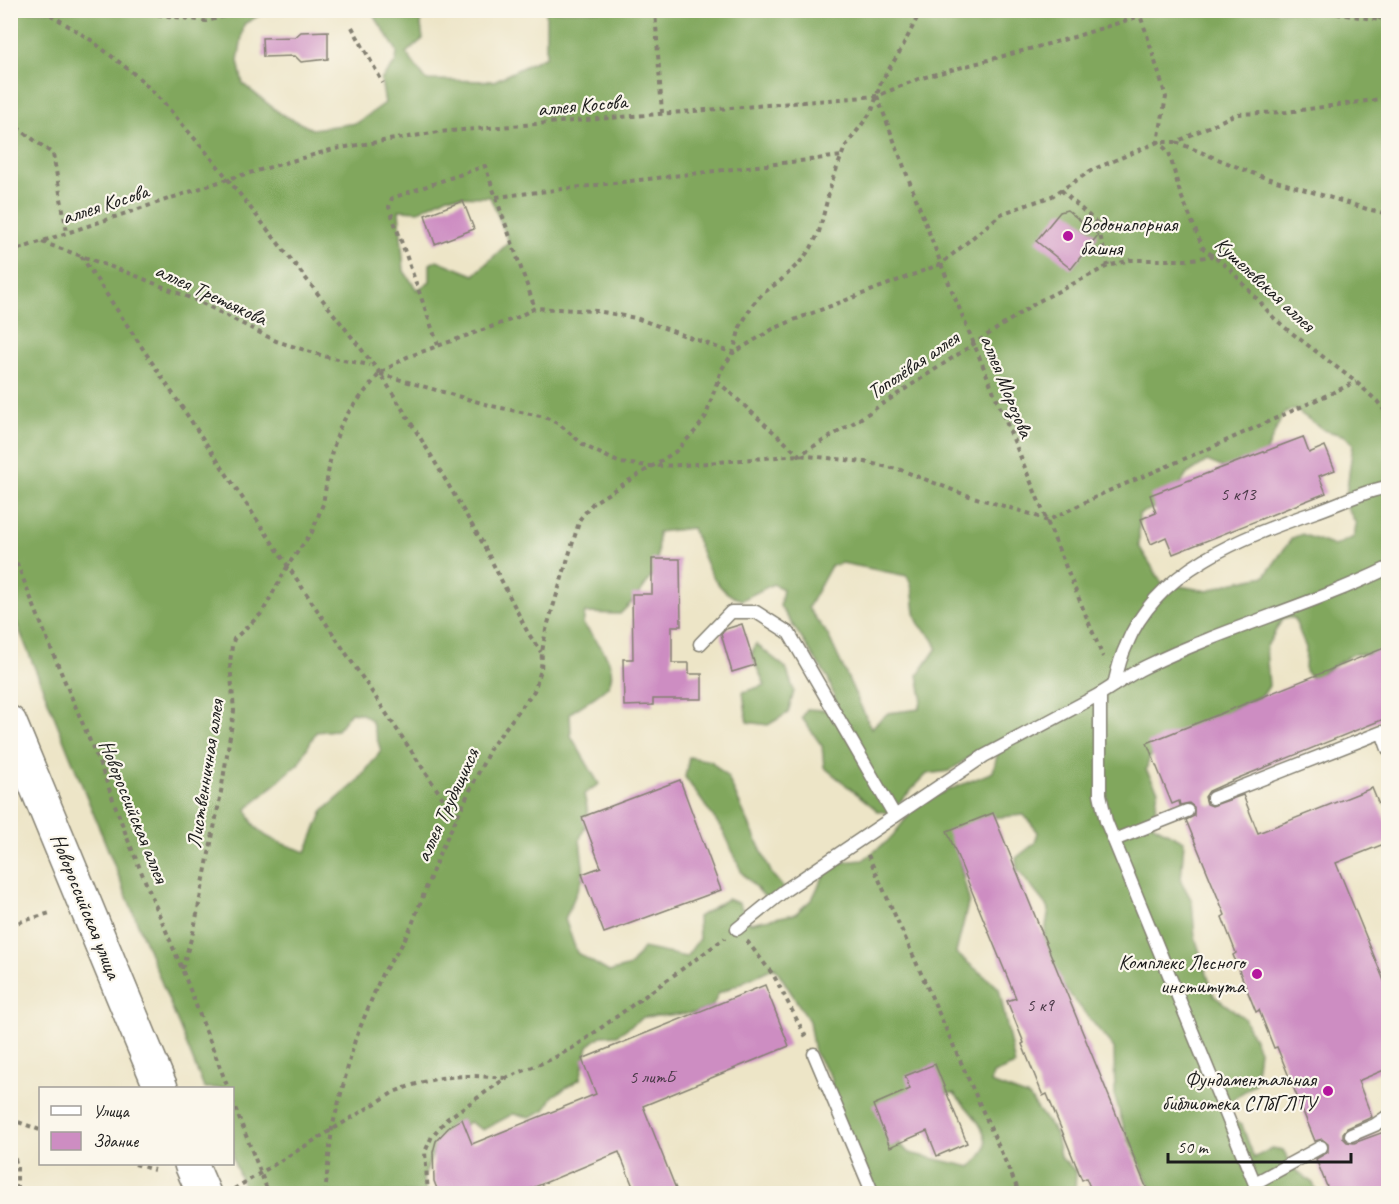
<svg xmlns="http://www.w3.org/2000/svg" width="1399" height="1204" viewBox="0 0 1399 1204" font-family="Caveat,sans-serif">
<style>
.forest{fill:#81a75d;stroke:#4e623c;stroke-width:1.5;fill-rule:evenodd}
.building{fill:#cd8dc2}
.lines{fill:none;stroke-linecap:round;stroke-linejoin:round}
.lane-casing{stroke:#848072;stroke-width:15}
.secondary-casing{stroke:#848072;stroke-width:36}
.path{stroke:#848072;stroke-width:4;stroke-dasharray:4.5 4.5;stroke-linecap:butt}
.lane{stroke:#fff;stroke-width:12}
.secondary{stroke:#fff;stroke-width:33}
.poi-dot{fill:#b5179e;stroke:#fbf7ec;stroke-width:2}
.labels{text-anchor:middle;stroke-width:4.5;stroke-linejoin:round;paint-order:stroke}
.number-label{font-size:18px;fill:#483846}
.street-label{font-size:21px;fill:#1c1c1c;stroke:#fbf7ec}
.poi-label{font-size:21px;fill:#1c1c1c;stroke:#fbf7ec;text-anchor:end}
</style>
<rect width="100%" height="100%" fill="#fbf7ec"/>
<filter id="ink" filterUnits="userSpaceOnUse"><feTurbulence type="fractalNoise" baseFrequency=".0167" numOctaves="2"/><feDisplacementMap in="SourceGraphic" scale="12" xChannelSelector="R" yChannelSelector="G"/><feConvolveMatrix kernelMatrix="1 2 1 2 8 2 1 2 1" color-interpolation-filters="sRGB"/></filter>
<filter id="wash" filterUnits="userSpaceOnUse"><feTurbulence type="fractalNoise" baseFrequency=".008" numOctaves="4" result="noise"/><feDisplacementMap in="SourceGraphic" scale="24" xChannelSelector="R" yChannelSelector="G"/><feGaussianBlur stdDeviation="1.35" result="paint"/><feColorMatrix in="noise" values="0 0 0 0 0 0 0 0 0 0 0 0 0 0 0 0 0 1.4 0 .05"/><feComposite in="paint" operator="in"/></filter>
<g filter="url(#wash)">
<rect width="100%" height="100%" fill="#ede5c7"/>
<g class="forest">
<path d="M644,10L1388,11V655L1353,654L1313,679L1305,671L1306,648L1294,618H1283L1266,648L1269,686L1263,695L1217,716L1196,738L1150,756L1146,770L1158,790L1153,825L1184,841L1181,881L1192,901L1195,937L1214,996L1244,1018L1259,1050L1255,1084L1229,1102L1232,1120L1242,1125L1254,1158L1272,1148L1283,1150L1295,1170L1313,1183L1317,1193L1160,1194L1150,1186L1125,1131L1115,1098L1114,1048L1048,968L1043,944L1049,909L1017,869L1016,858L1035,843L1038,832L1024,815L979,819L954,840L969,900L956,953L999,988L1015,1065L993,1074L991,1083L1029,1097L1056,1134L1060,1157L1076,1171L1075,1193H875L831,1094L832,1078L814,1052L809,1021L775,967L719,993L712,1007L695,1013L644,1017L617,1035L601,1036L588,1046L580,1079L553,1096L545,1110L530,1117L513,1114L483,1130L469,1122L435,1147L423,1180L427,1193H246L233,1159L232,1088H204L11,609V11H267L244,24L238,61L243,84L281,114L312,129L357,123L385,103L381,80L396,62L397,51L371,11H419L423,39L406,53L426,80L494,81L546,56V11ZM448,196L490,197L509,242L474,275L437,260L430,264V281L417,290L404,271L399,210L419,211ZM1294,409L1324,430L1345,436L1353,444L1345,503L1356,524L1354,537L1334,546L1302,534L1292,538L1265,576L1230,583L1208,591L1162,583L1139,546V514L1169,502L1187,474L1207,461L1248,478L1257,473L1283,414ZM692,528C703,554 711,592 742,600L773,584L783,589L780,606L828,678L839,711L807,709L802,718L822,746L824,767L878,811L889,813L927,774L949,771L989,744L998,751L993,772L919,802L890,839L863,860L830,863L812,899L795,914L750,923L739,903L727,899L698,917L699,939L686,957L643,948L630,966L609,972L577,953L565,919L584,875L580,839L589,817L584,794L599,784L571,736L570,713C578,708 603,692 608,686C621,666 595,639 583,624L585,613L620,614L637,597L657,569L658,532ZM842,563L907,576C917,593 911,608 918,622C923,632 932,632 937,648L918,675L922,697L919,709L888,713L871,728L828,635L808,608L831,566ZM351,712L362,714L371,720L381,751L357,782L323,811L306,852C282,843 253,838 247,809L299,763L316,732L337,730ZM954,1093C965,1107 990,1129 985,1148C983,1155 976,1162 971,1167L909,1153L894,1138L942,1094Z"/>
<path d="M756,644L786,668L794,691L788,713L768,725L747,722L743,692L765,685L751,655Z"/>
<path d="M689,757L711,761L728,778L772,874L786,891L777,898L765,897L742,873L724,832L685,777Z"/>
</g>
<g id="blocks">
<g class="building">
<path d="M328,31V59L301,62L295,56L263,57L262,38L295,37L301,32Z"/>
<path d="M463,201L474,229L435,244L425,215Z"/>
<path d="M1067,210L1098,235L1071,269L1036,241L1060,212Z"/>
<path d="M1303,437L1309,453L1325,446L1335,470L1319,476L1326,493L1173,554L1166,537L1151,544L1141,519L1156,513L1150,495Z"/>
<path d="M652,559H680L681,626H672V663H689V674H702V699H653V705L624,706L623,659H633L632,594H652Z"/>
<path d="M742,624L755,665L732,672L721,634L726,629Z"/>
<path d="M1389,646V717L1236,779L1209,791L1205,797L1207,804L1212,806L1243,795L1258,833L1372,788L1389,829V842L1336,863L1389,993V1068L1358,1081L1372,1117L1347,1128L1343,1133V1138L1347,1142L1354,1143L1389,1130V1194H1330L1316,1159L1328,1152V1144L1322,1139L1315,1141L1277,1047L1274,1048L1259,1010L1256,1012L1233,955L1236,953L1222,917L1225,915L1186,820L1194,816V807L1189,803L1180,805L1179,801L1172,804L1147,743Z"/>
<path d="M680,780L721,890L604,933L582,874L601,867L582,817Z"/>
<path d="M993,813L1078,1021L1149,1194H1093L1086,1178L1082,1180L1047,1094L1043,1096L1022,1044L1024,1043L1007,1001L1016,998L947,831Z"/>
<path d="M765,985L789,1046L643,1106L678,1194H636L619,1152L518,1194H439L434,1181L433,1152L436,1141L451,1125L462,1119L472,1144L596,1094L582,1059Z"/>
<path d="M935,1064L967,1143L937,1156L927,1131L890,1147L873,1105L910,1089L905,1076Z"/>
</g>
</g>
</g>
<g filter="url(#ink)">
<use href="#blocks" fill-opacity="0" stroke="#848072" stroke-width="1.5"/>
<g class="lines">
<g class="lane-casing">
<g id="lane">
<path d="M700,644L731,612H756L789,633L895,816"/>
<path d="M1114,685C1117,672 1120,658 1126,646C1156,569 1243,537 1315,512C1339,504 1363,491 1388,487"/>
<path d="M1213,798L1382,732L1388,749"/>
<path d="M1114,840L1187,811"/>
<path d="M737,929L784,891L984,756L1100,694"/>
<path d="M814,1054L873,1194"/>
<path d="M1351,1135L1375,1125L1388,1116"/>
<path d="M1255,1183L1321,1147"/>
<path d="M1259,1194L1106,821L1100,794V694C1115,685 1130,674 1147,666C1225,628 1310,606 1388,568"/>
</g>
</g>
<g class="secondary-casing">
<g id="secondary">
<path d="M10,723L161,1088"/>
<path d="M191,1164L204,1194"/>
</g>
</g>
<g class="path">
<path d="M43,10L91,40L138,77L163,102L213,160L380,373L429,452L482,542L528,633L541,652"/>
<path d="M122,10L206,21L252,10"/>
<path d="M655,10L662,113"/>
<path d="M1138,10L1146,32L1166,97L1158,142L1169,152L1180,193L1203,248L1231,270L1274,318L1288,330L1356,382L1377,401L1388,415"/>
<path d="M1310,10L1388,21"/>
<path d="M1371,10L1388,26"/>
<path d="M352,27L383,83"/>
<path d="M877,96L941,264L1103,657"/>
<path d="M10,122L53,154L67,232"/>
<path d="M1176,142L1257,175L1367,209L1388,214"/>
<path d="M1061,190L1097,223L1108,266"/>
<path d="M496,197L842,156"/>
<path d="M42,242L134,275L200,302L276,341L327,357L370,365"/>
<path d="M10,252L228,179L334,149L439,132L877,96L918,79L1074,37L1159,10"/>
<path d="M81,256L456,818"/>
<path d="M438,345L389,207L392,198L485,166L535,308"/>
<path d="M380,374L492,406L545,417L559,424L585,446L620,463L650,466L684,465L799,455L865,462L901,470L963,494L1034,515L1047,521L1106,492L1210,448L1356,382"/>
<path d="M717,381L799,455L855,422L1039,301L1108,266L1130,260H1186L1213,256"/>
<path d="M10,546L52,651L101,767L128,840L182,969L228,1088"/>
<path d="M10,822H12"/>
<path d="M868,855L1020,1194"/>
<path d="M10,925L50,913"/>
<path d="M747,941L774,976L807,1039"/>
<path d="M182,969L194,929L220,798L234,711L230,663L232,646L234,639L262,613L288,565L312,532L323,504L331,455L340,427L350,410L380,373L407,357L516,318L535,308L596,311L636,318L733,353L773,329L794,320L941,264L1001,214L1052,196L1092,170L1158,142H1176L1236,114L1287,112L1388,98"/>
<path d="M232,1100L269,1194"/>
<path d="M10,1119L40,1130"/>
<path d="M10,1141L17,1166V1194"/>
<path d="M135,1164L154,1170"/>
<path d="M10,1186L17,1183"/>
<path d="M234,1189L394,1092C436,1075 461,1074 505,1078"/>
<path d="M325,1194L332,1128L355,1040L382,974L400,948L411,927L440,852L491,747L534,691L541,670L542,652L546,630L580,519L593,503L675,452L697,429L706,416L721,370L733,353L740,327L753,304L762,294L780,281L800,262L811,248L819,232L832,181L845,147L872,111L881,82L902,48L921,10"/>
<path d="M428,1194L425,1152L432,1136L447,1119L506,1078L552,1059L576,1046L725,938"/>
</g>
<use href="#lane" class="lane"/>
<use href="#secondary" class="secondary"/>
</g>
</g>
<g class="poi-dot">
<circle cx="1068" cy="236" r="6"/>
<circle cx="1257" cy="974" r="6"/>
<circle cx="1328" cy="1091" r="6"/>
</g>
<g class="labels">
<g class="number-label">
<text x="1238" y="500">5 к13</text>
<text x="1040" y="1011">5 к9</text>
<text x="652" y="1083">5 литБ</text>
</g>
<g class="street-label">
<text transform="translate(582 105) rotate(-5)" y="7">аллея Косова</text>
<text transform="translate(105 204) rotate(-18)" y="7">аллея Косова</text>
<text transform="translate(1265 284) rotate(43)" y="7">Кушелевская аллея</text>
<text transform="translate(211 294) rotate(25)" y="7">аллея Третьякова</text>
<text transform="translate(913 365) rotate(-34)" y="7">Тополёвая аллея</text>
<text transform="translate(1007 386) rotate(68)" y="7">аллея Морозова</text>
<text transform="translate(205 774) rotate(-81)" y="7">Лиственничная аллея</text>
<text transform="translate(447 805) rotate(-65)" y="7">аллея Трудящихся</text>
<text transform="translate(134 811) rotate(68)" y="7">Новороссийская аллея</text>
<text transform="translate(86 906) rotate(68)" y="7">Новороссийская улица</text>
</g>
<g class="poi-label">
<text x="1080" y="231" text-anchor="start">Водонапорная<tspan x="1080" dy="24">башня</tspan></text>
<text x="1245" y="969">Комплекс Лесного<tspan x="1245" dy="24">института</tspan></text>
<text x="1316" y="1086">Фундаментальная<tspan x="1316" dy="24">библиотека СПбГЛТУ</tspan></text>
</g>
</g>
<rect width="1399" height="1204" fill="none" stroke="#fbf7ec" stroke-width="36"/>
<rect x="39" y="1087" width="195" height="78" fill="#fbf7ec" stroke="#a29f99" stroke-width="1.5"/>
<rect x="51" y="1106" width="30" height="9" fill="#ffffff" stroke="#a29f99" stroke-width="1.5"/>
<text x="93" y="1117" font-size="18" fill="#1c1c1c">Улица</text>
<rect x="51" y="1132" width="30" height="18" fill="#cd8dc2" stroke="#a29f99" stroke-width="1.5"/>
<text x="93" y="1147" font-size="18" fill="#1c1c1c">Здание</text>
<path d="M1168 1153v9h183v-9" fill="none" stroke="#1c1c1c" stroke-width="3"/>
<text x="1177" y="1153" font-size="18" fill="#1c1c1c" stroke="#fbf7ec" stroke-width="4.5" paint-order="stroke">50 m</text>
</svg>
